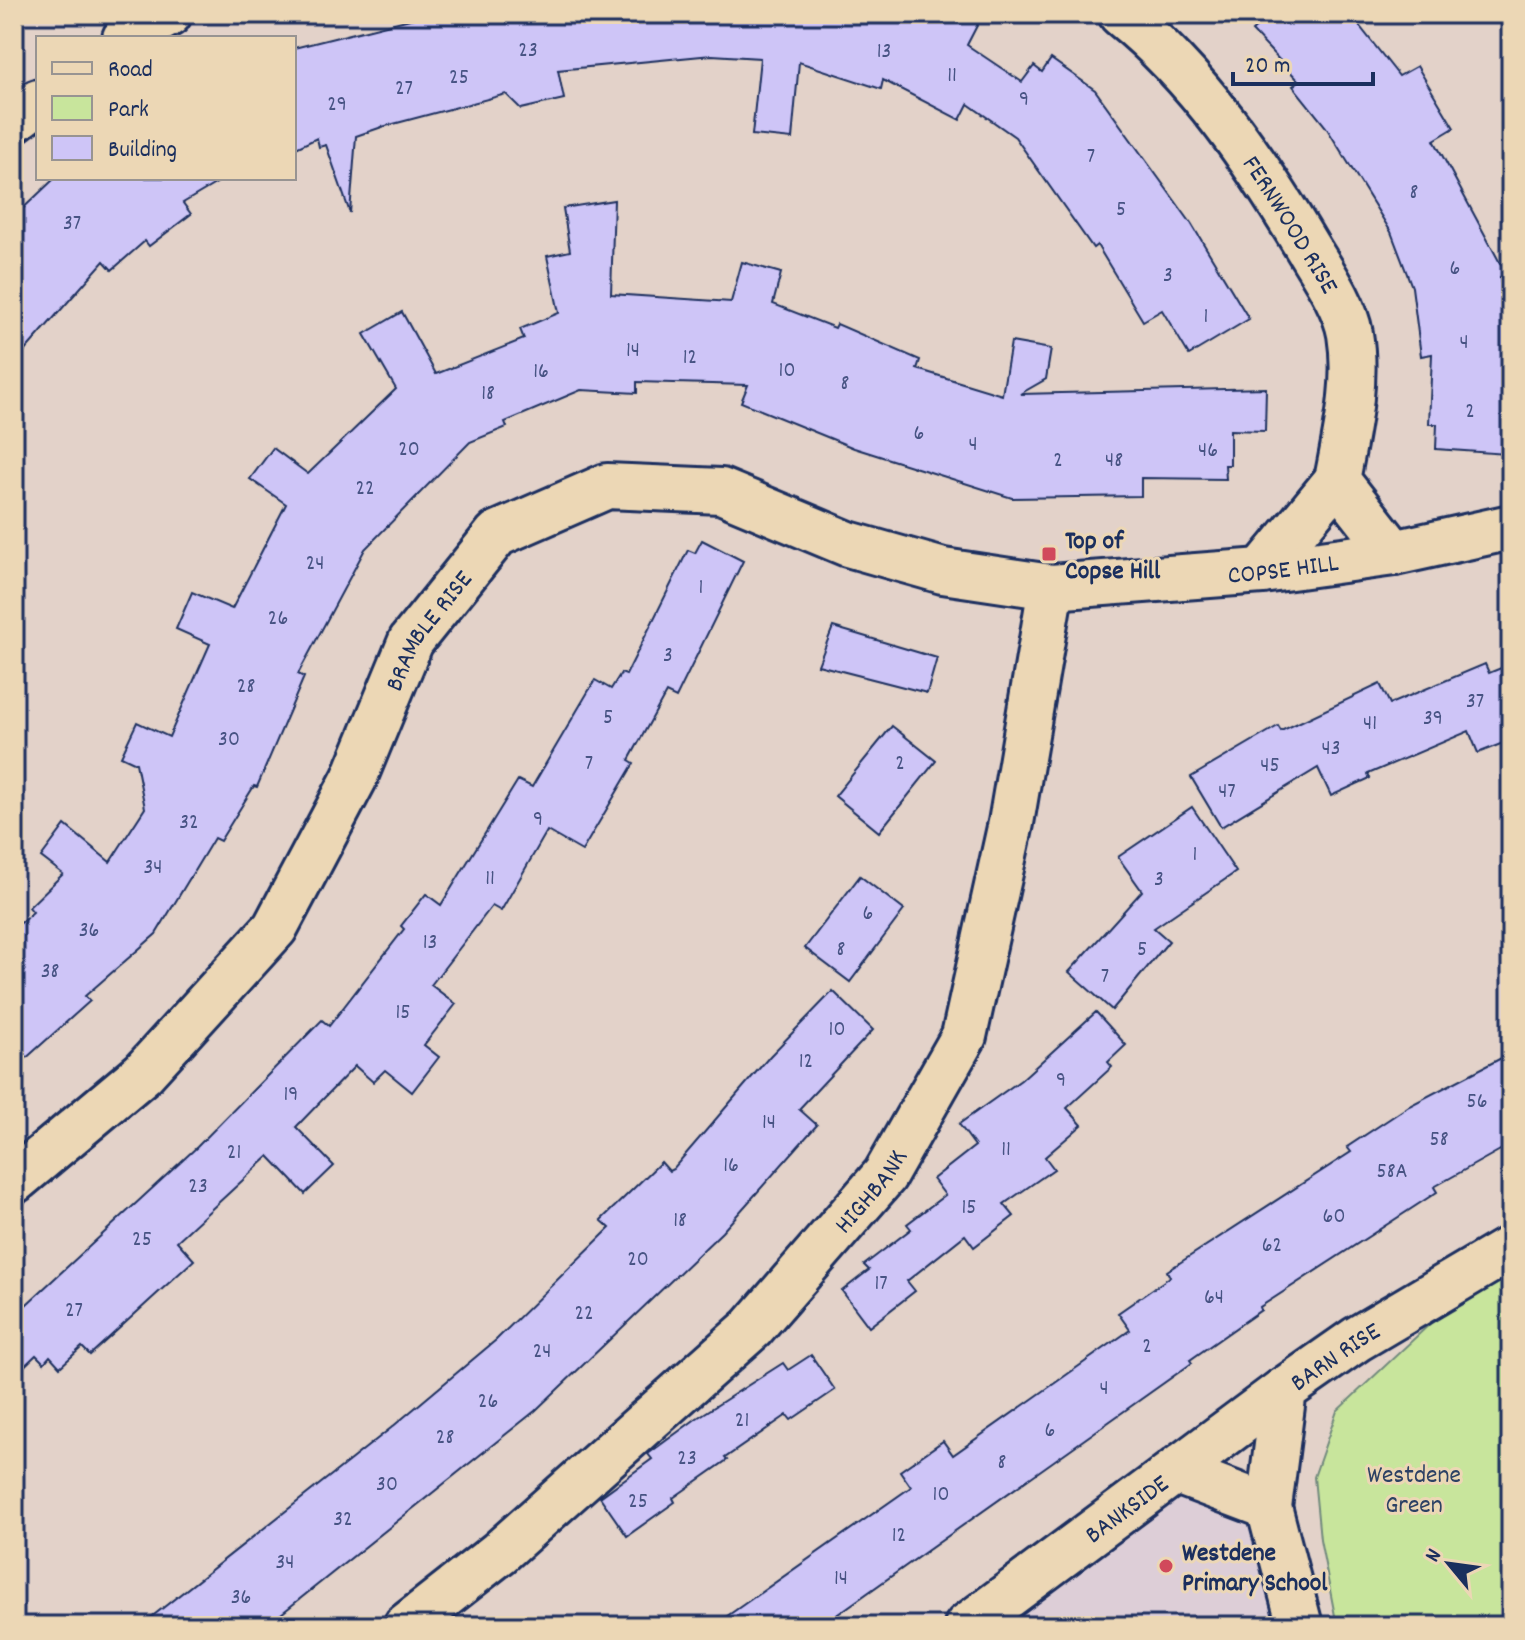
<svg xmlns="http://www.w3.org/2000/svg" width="1525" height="1640" viewBox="0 0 1525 1640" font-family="Dekko,sans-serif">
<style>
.built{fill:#ddced7}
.green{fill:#c8e59c;stroke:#728a7d;stroke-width:2}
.building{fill:#cec5f7;stroke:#1b2f5e;stroke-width:2}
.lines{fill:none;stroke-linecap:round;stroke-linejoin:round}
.street-casing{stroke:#1b2f5e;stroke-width:50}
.street{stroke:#ecd7b5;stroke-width:44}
.poi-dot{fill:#d1495b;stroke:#ecd7b5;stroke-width:3}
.labels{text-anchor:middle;stroke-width:6;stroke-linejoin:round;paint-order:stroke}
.number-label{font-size:22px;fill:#485484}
.street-label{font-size:26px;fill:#1b2f5e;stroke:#ecd7b5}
.poi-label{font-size:26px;font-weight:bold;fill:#1b2f5e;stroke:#ecd7b5;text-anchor:start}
.park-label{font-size:26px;fill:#2c4164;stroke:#ecd7b5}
</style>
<rect width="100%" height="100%" fill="#e3d2c9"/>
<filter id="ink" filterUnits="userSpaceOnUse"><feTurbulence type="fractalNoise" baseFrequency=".0125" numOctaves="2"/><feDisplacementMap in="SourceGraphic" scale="16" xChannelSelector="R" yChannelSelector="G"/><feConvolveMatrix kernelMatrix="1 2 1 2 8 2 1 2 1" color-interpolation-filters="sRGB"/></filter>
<g filter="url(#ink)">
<path class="built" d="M1177,1472L1269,1507L1300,1626H967Z"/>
<path class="green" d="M1511,1270V1626H1337L1320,1539L1314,1477L1337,1411L1449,1306Z"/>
<g class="building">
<path d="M430,14H983L967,45L1022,82L1034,66L1042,72L1051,59L1095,90L1191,223L1249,319L1189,355L1162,310L1143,321L1097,245L1093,248L1015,137L968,104L960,120L883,80L881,89L799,62L792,139L752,135L760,58L712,55L558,70L564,99L521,109L506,94L382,127L356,136L350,213L326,145L319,147L317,138L294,149V48Z"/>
<path d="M1272,14H1350L1399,76L1417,66L1454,128L1434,140L1506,274L1500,277L1511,359L1507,454L1436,449L1437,424H1429L1432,354L1421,356L1412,287L1391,232L1326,127L1293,86L1299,81L1252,31Z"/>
<path d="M55,178H225L183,203L191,214L149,246L145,241L112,270L104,261L14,363V217Z"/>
<path d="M614,200L611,294L731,302L742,262L781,273L773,304L835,328L837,324L920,360L917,369L1002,395L1011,342L1051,349L1046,379L1020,394L1266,388L1265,431L1230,430V465H1225L1226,479L1141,478V496L1012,498L854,448L741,402L748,385L637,382V393L581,390L505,422L507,427L470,442L365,549L298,674L304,677L257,787L254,786L220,841L214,838L156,934L85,996L90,1001L14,1069V929L33,912L29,907L63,874L41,857L65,825L110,862L145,808L136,763L121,756L137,722L169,737L210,644L176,629L192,592L232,609L286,504L250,479L273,448L308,474L396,389L364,334L402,312L436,374L524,339L520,329L559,313L547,256L570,251L563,208Z"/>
<path d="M702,540L743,561L676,698L666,693L629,760L634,763L582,851L547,831L501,911L492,906L431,985L456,1004L424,1045L439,1057L412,1092L385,1070L373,1082L355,1066L296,1127L334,1166L305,1194L269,1156L177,1241L194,1260L90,1355L82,1347L60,1367L50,1356L44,1363L36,1355L14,1376V1316L197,1147L322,1020L329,1026L404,929L401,926L426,894L441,905L518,780L532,787L595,680L611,689L621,673L626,675L688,550L695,553Z"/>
<path d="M833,627L937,658L927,693L818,665Z"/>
<path d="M1485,664L1489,673L1511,664V740L1478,753L1469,731L1368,774L1370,778L1331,796L1318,768L1221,827L1191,777L1278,726L1281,731L1380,684L1390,704Z"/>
<path d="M892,726L936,761L879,832L835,796Z"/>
<path d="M1192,807L1236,872L1154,928L1169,941L1112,1010L1069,972L1142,891L1118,857Z"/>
<path d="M860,876L904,910L850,982L805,948Z"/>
<path d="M833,991L873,1030L799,1109L817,1125L722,1232L535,1411L266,1626H140L391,1428L496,1340L610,1228L601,1220L661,1162L669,1171L673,1169L770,1056Z"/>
<path d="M1096,1012L1126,1045L1108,1062L1112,1067L1067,1108L1082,1125L1045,1157L1054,1169L1004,1204L1014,1216L974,1247L965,1235L907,1281L915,1291L869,1327L842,1291L869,1270L864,1265L911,1229L907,1224L945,1195L933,1179L975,1146L959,1124L1021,1080Z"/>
<path d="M1511,1053V1144L1434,1187L1437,1192L1260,1307L1261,1310L1190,1360L1192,1363L821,1626H713L911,1487L900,1471L943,1441L953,1455L1130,1330L1118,1313L1170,1277L1167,1271L1351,1152L1347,1147L1409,1106Z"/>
<path d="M811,1355L835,1390L791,1420L787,1415L725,1458L727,1460L673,1498L675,1502L627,1536L600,1497L652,1459L648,1454L697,1418L783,1363L788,1370Z"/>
</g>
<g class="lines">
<g class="street-casing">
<g id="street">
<path id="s1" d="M1121,14C1199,77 1256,162 1307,247C1322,272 1345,305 1350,334C1358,382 1346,433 1337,480L1394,553"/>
<path d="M125,38L169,14"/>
<path d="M14,120L38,102"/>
<path d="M1262,571L1337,480"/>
<path id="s2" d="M14,1181L143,1073L275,928L354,779L411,641L497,534L607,486L721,491L848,544L943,571L1051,587L1262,571L1394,553L1511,527"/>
<path d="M1177,1472L1269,1507"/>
<path id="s3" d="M406,1626L499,1553L752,1328L885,1175L964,1036L1011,823L1051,587"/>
<path id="s4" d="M967,1626L1284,1390"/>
<path id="s5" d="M1300,1626L1269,1507L1284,1390L1357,1339L1511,1248"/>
</g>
</g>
<use href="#street" class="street"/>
</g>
</g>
<g class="poi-dot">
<rect x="1041" y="546" width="16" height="16" rx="4"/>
<circle cx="1166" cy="1566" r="8"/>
</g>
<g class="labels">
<g class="number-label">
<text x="528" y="56">23</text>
<text x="884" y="57">13</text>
<text x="952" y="81">11</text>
<text x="459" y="83">25</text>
<text x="404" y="94">27</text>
<text x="1024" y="105">9</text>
<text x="337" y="110">29</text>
<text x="1091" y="162">7</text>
<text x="1414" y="198">8</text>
<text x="1121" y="215">5</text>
<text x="72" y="229">37</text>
<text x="1455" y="274">6</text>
<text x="1168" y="281">3</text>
<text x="1206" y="322">1</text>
<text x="1464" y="348">4</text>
<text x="633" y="356">14</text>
<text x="690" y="363">12</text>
<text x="787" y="376">10</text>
<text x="541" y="377">16</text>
<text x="845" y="389">8</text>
<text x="488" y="399">18</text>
<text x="1470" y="417">2</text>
<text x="919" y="439">6</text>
<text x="973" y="450">4</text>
<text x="409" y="455">20</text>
<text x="1208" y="456">46</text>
<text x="1058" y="466">2</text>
<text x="1114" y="466">48</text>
<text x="365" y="494">22</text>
<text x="315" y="569">24</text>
<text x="701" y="593">1</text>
<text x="278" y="624">26</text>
<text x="668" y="661">3</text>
<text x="246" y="692">28</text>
<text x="1475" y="707">37</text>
<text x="608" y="723">5</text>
<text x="1433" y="724">39</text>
<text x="1370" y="729">41</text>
<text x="229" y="745">30</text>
<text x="1331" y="754">43</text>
<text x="589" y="769">7</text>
<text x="900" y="769">2</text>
<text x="1270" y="771">45</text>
<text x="1227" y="797">47</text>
<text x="538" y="825">9</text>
<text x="189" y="828">32</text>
<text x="1195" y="860">1</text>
<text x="153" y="873">34</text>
<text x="490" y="884">11</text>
<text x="1159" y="885">3</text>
<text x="868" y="919">6</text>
<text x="89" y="936">36</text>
<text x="430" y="948">13</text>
<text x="841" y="955">8</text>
<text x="1142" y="955">5</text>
<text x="50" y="977">38</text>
<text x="1105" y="982">7</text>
<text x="403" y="1018">15</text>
<text x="837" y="1035">10</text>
<text x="806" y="1067">12</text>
<text x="1061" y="1086">9</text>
<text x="291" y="1100">19</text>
<text x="1477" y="1107">56</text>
<text x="769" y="1128">14</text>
<text x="1439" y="1145">58</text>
<text x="1006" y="1155">11</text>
<text x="234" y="1158">21</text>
<text x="731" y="1171">16</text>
<text x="1392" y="1177">58A</text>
<text x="198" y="1192">23</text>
<text x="969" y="1213">15</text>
<text x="1334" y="1222">60</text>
<text x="680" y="1226">18</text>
<text x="142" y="1245">25</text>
<text x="1272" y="1251">62</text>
<text x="638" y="1265">20</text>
<text x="881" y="1289">17</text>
<text x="1214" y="1303">64</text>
<text x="74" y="1316">27</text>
<text x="584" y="1319">22</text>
<text x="1147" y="1352">2</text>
<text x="542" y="1357">24</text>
<text x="1104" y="1394">4</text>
<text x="488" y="1407">26</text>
<text x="742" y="1426">21</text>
<text x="1050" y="1436">6</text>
<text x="445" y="1443">28</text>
<text x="687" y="1464">23</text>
<text x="1002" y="1468">8</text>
<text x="387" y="1490">30</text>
<text x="941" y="1500">10</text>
<text x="638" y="1507">25</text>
<text x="343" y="1525">32</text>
<text x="899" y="1541">12</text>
<text x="285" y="1568">34</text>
<text x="841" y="1584">14</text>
<text x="241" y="1603">36</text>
</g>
<g class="street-label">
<text dy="9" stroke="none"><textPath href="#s1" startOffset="272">FERNWOOD RISE</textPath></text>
<text dy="9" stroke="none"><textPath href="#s2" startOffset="1632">COPSE HILL</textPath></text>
<text dy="9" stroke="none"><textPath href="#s2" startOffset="700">BRAMBLE RISE</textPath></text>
<text dy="9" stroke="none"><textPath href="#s3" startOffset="638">HIGHBANK</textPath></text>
<text dy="9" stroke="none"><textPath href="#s5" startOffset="302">BARN RISE</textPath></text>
<text dy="9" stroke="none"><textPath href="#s4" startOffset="198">BANKSIDE</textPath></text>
</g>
<g class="poi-label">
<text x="1065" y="548">Top of<tspan x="1065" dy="30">Copse Hill</tspan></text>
<text x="1182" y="1560">Westdene<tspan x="1182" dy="30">Primary School</tspan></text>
</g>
<g class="park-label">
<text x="1414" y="1482">Westdene<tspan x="1414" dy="30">Green</tspan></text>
</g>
</g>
<rect width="1525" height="1640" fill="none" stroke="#ecd7b5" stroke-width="48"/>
<rect x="24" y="24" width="1477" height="1592" fill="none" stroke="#1b2f5e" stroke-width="3" filter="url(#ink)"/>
<rect x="36" y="36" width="260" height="144" fill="#ecd7b5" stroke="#989492" stroke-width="2"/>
<rect x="52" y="62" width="40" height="12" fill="#ecd7b5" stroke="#989492" stroke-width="2"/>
<text x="108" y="76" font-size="24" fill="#1b2f5e">Road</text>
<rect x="52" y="96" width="40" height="24" fill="#c8e59c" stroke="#989492" stroke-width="2"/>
<text x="108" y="116" font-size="24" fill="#1b2f5e">Park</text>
<rect x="52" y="136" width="40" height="24" fill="#cec5f7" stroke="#989492" stroke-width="2"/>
<text x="108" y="156" font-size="24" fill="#1b2f5e">Building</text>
<g transform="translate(1449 1564) rotate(299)" stroke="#ecd7b5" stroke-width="6" paint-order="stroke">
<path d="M0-6L14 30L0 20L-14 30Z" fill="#1b2f5e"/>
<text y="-12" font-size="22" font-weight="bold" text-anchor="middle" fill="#1b2f5e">N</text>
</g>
<path d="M1233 72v12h140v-12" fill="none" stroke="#1b2f5e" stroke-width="4"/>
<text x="1245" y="72" font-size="24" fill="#1b2f5e" stroke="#ecd7b5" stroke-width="6" paint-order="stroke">20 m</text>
</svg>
